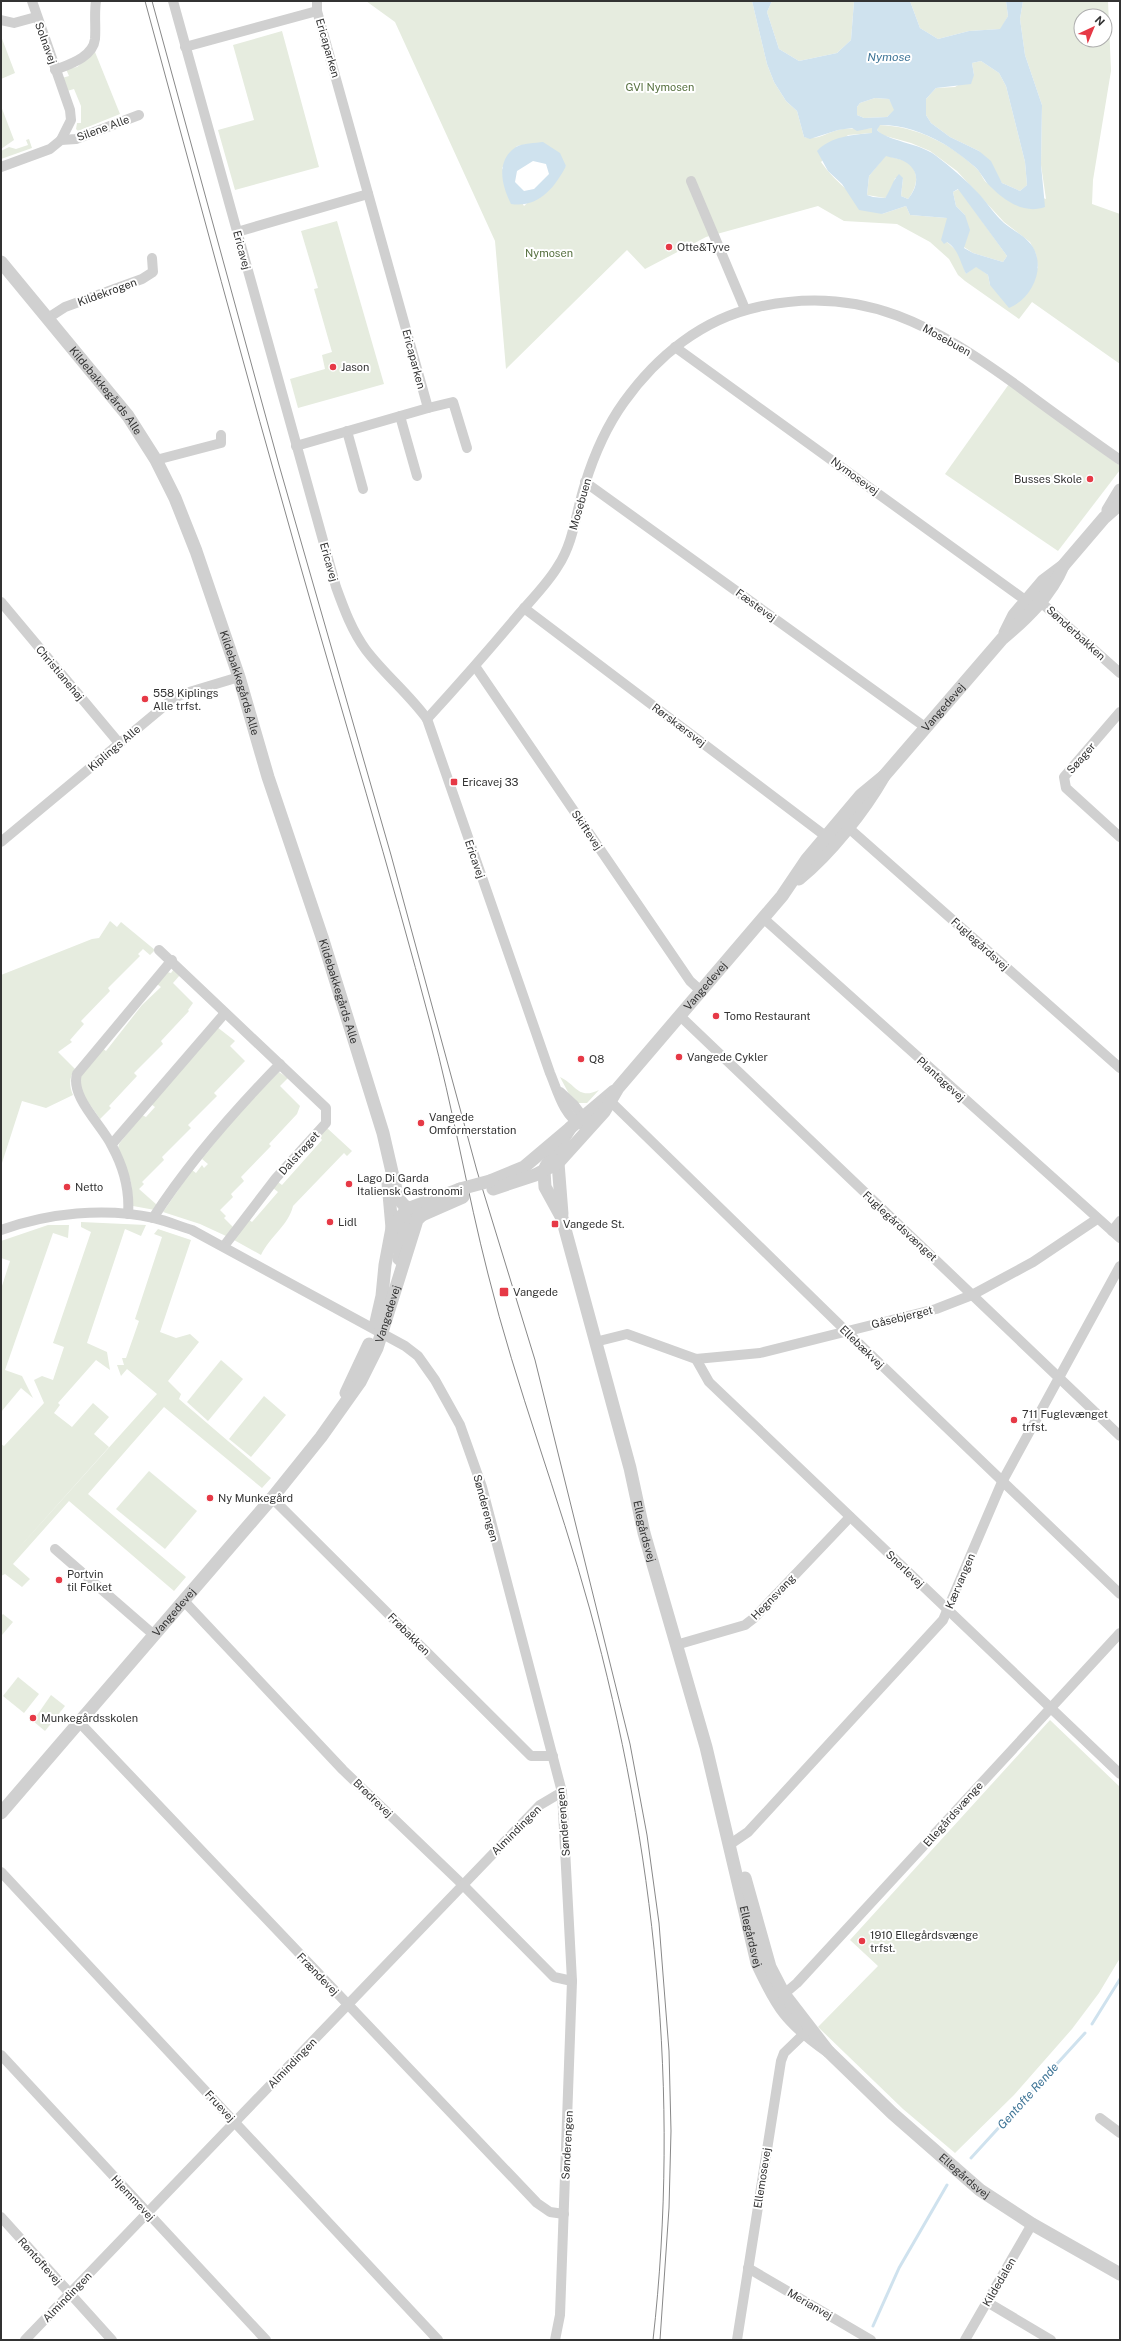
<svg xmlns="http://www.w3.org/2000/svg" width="1121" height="2341" viewBox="0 0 1121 2341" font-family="'Public Sans',sans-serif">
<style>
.green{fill:#e6ecdf;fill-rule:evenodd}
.water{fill:#cfe2ee;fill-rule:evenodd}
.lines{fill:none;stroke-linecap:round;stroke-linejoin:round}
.stream{stroke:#cfe2ee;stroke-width:3}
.minor{stroke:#d0d0d0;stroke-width:10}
.tertiary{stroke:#d0d0d0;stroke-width:13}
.tram{stroke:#888;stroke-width:1}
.tertiary-bridge{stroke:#d0d0d0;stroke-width:13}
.poi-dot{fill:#e63946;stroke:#fff;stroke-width:1.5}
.labels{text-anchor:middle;stroke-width:4;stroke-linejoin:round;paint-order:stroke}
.street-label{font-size:11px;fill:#333;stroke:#fff}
.park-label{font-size:11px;fill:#56703f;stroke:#fff}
.poi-label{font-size:11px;fill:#333;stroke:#fff;text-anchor:start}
.water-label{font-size:12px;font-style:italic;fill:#3f7597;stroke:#fff}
</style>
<rect width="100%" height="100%" fill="#fff"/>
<g class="green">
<path d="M366,1H752L767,64L774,82L786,101L797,111L804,137C815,141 827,133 838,130C849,127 860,130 872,128V133L848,135L821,162C837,185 859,200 882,214L906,206L910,215L947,218V242L959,253L966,274L976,266L988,275L990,285L1038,268L1036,254L1030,242L1004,222L957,171L930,151L911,143L882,135L877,130L879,125C916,126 952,144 978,170C981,173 983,180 987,183C993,187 1036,196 1046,199L1041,165L1042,105L1025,55L1020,19L1023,1H1108L1111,71L1093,180L1092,204L1120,214V364L1032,302L1019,319L965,281L958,275L949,259L930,242L897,224L844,221L818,206L706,237L645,269L627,250L506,369L495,241L395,22ZM1081,16H1105V40H1081ZM529,144L566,166L524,206L502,168L517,146Z"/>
<path d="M772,1H854L851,40L837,53L799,61L779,49L767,12Z"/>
<path d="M910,1H1006L1008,16L1001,29L969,31L938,39L920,28Z"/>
<path d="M282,31L319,167L235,190L218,130L254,120L233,45Z"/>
<path d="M1,36L15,73L1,79Z"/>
<path d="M95,52L120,114L78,131L76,129L77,123H81V106L74,89L67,91L62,78L69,76L66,69L77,67Z"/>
<path d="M981,61L999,73L1006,86L1025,162L1027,185L1020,191L1002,183L979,151L950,137L931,123L926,115V99L936,88L955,87L974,75L972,63Z"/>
<path d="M875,98L889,99L895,110L887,117L864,118L857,115V107L860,103Z"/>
<path d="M1,106L14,140L1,149Z"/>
<path d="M29,139L32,148L1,159V151L9,147L16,149L28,145L26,140Z"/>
<path d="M886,155C892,158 902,159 907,162C921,172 917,188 908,199L901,196L903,178H895L892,190L885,198L867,195L869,176Z"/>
<path d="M959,189L1007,256L1003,262L973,253L964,247L965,215L956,206L953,192Z"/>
<path d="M337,221L384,384L298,408L290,379L325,369L322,355L332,352L314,289L318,288L301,231Z"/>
<path d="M1009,384L1120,466V470L1058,551L945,474Z"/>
<path d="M110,921L117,927L121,922L155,950L150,955L143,949L138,954L140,956L108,988L110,991L81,1021L84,1024L70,1040L72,1042L58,1052L75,1069C69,1077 69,1086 73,1095L46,1108L22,1101L1,1166V975L92,939L99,938Z"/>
<path d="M174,969L180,975L173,983L193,1003L188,1010L189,1011L161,1041L163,1044L134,1073L137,1076L109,1106L111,1108L100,1119L82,1093L80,1076L102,1048L106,1051L142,1005L161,987L157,984L167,972L171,973Z"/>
<path d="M217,1027L235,1041L230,1046L245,1061L214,1093L217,1096L188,1125L191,1128L162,1157L164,1160L142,1182L144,1184L139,1189L157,1205L155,1210L133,1206L131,1182L118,1148L119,1144L142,1115L146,1117L155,1107L151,1104Z"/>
<path d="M279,1072L288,1078L280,1086L300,1106L297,1114L269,1144L271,1146L241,1177L244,1181L231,1194L233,1197L220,1210L226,1216L224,1218L233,1227L226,1236L200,1224L163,1212L192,1170L196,1173L202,1165L204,1168L208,1164L202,1159L241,1110Z"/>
<path d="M560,1077C577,1085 578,1100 599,1090L587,1103H578L569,1094Z"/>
<path d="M327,1128L352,1151L347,1156L344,1153L293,1206C288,1226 271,1235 261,1255L234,1240L248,1219L252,1222L278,1192L273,1188L278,1182L282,1185L322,1140L319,1136Z"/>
<path d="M81,1222L146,1225L141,1236L125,1229L87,1343L107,1352L110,1370L96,1360L58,1403L60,1405L54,1413L72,1427L93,1403L109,1417L94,1434L109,1447L8,1560L157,1394L127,1369L121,1376L117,1365H124L122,1358H126L139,1321L135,1319L162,1237L154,1234L158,1229L191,1240L160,1332L176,1338L190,1334L199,1342L168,1381L181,1394L179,1399L271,1478L262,1488L164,1407L88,1494L186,1577L174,1591L69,1501L13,1564L30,1579L22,1587L5,1574L1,1576V1444L4,1446L44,1403L34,1380L42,1376L53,1380L64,1347L53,1343L91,1232L81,1227Z"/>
<path d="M48,1225H69L68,1238L53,1233L5,1370L22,1376L33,1398L21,1388L1,1412V1289L10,1261L1,1258V1241Z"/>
<path d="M221,1360L243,1379L208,1421L187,1402Z"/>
<path d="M264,1396L286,1415L251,1457L229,1439Z"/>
<path d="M149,1471L197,1511L165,1549L116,1509Z"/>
<path d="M3,1614L13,1622L2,1635L1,1616Z"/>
<path d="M18,1677L39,1694L24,1713L3,1696Z"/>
<path d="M51,1695L65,1706L45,1731L33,1721Z"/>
<path d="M1050,1720L1120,1787V1958L1099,1993L1072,2029L1014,2095L955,2153L903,2109L818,2027L878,1966L850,1940Z"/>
</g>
<g class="water">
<path d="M752,1H772L767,12L779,49L799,61L837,53L851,40L854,1H910L920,28L938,39L969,31L1000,29L1008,16L1006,1H1023L1020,19L1025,55L1042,105L1041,165L1045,207C1023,215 1002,199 987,183C984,179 981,174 978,170C969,161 955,151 944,144C923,132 903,125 880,125L877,130C887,141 919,143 935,155C951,167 966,180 980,195C988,204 995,215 1004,223C1015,232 1032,239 1036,254C1043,275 1029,300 1009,308L990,285L988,275L976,267L966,274C960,262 959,250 947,242L944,244L941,240L947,218L910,215L906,206L882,214L859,210L842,184L828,171L817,151C831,136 853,135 872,133V128L857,131L852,128L838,130L810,139L804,137L797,111L786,101L774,82L767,64ZM981,61L999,73L1006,86L1025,162L1027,185L1020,191L1002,183L991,161L979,151L950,137L931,123L926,115V99L936,88L971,84L974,75L972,63ZM875,98L889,99L894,110L887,117L864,118L857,115V107L860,103ZM886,156C892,158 902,159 907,163C921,173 917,188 908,199L901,196L903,178L899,174C892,181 891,190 885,198L873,197L867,195L869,176ZM958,189L1007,256L1003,262L973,253L964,248L970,230L965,215L956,206L953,192Z"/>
<path d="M543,142L560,153L566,166C554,189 538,208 511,204C502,186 495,161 516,147C522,143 536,143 543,142ZM533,161L546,164L549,174L534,189L524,191L515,182L517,171Z"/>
</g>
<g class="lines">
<g class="stream">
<path d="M1092,2024L1120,1979"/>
<path d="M971,2158L1085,2033"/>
<path d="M873,2326L899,2268L947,2185"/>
</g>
<g class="minor">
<path d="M32,1L70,110L71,120L61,140"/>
<path d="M173,1L336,587C344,609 352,631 366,650C385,675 409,694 427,719L550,1073C557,1089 564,1118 582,1125"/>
<path d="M1,20L14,23L36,17"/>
<path d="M185,47L317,11"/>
<path d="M55,70C70,64 93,57 95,39C96,26 94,14 96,1"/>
<path d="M1,167L50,149L61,140L76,139L139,115"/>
<path d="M691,181L745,309"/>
<path d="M237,232L368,194"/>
<path d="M48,318L65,307L142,279L153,272L152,258"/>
<path d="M675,347L1032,605"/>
<path d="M428,408L453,402L467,448"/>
<path d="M400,416L417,476"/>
<path d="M347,431L363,489"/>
<path d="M296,446L428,408L317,11V1"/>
<path d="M156,460L221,443V435"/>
<path d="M585,482L925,727"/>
<path d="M1035,597L1120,673"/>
<path d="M1,602L119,743"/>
<path d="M524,608L832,841"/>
<path d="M475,666L690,981L701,991"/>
<path d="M1120,712L1064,777L1066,788L1120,837"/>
<path d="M427,719C458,685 489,650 519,614C532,599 548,583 558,566C574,542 576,511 585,484C594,455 606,427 624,402C657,356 702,319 758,307C864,283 936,327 1019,387C1052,412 1086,436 1120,460"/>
<path d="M843,823L1120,1068"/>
<path d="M1,842L174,698L186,693L239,677"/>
<path d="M763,918L1120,1238"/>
<path d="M159,950L326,1108V1123L276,1178L224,1246"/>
<path d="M680,1016L1120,1436"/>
<path d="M560,1092L574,1105L586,1121"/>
<path d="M606,1097L846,1331L1120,1594"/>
<path d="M112,1144L225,1013"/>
<path d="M128,1214C130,1189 124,1168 112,1146C102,1125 70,1097 77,1074L172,960"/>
<path d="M153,1218C189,1162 234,1111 280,1064"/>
<path d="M1,1230C48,1213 105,1207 154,1218C167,1221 179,1226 192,1230L405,1346L418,1356L435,1380L460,1425L482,1487L562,1792L572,1981L560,2315L555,2340"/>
<path d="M1112,1231L1120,1221"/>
<path d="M595,1342L627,1334L696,1359L760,1353L936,1309L972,1295L1033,1262L1097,1219"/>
<path d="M696,1359L709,1382L1120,1774"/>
<path d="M272,1498L531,1756H553"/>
<path d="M55,1549L154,1635"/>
<path d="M183,1600L343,1770L463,1885L554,1977L572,1981"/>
<path d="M676,1645L745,1625L754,1618L850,1517"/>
<path d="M79,1722L537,2203L550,2212L564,2214"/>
<path d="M729,1845L748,1832L943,1620L1002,1482L1120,1266"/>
<path d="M1,1872L438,2340"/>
<path d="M784,1994L797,1983L1120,1633"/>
<path d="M1,2055L266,2340"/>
<path d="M1100,2118L1120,2133"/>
<path d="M1,2217L112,2340"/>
<path d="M748,2268L871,2340"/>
<path d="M987,2302L1051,2340"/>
<path d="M25,2340L540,1805L562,1792"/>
<path d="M737,2340L781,2061L784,2053L810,2028"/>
<path d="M965,2340L1032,2224"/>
</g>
<g class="tertiary">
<path id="s1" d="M1,262L128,416L156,460L175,498L196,551L239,677L268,777L322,937L383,1133L398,1198L407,1209L422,1215"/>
<path d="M1108,510L1120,490"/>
<path d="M1005,633L1014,615L1043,581L1063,566L1104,518L1120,504"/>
<path id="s2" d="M799,879C830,854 864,811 884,776L1002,639C1026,619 1051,595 1063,566"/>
<path id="s3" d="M571,1127L546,1166L544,1171L545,1187L562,1218L630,1468L644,1533L706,1747L757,1963C778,2008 787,2022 828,2051"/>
<path d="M558,1163L562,1214"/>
<path d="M490,1181L524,1167L614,1091"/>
<path d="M388,1183L392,1228"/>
<path id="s4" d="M493,1189L535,1175L558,1163L604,1112L618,1088L782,896L807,859L861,795L884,776"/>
<path d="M399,1259L407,1207"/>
<path d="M376,1322L382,1296L385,1265L392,1228L407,1209L460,1189"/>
<path d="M346,1393L369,1344"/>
<path id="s5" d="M1,1813L272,1498L321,1437L360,1382L377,1348L417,1220L422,1215L463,1197"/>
<path id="s6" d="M745,1878L770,1967L784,1994L828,2051L892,2113L980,2190L1032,2224L1120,2274"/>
</g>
<g class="tram">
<path d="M145,1C196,188 246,375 299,561C343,716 390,870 431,1026C453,1108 467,1192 488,1274C516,1387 559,1497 590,1610C655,1848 681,2094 653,2340"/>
<path d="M152,1L279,465L391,855L477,1171L535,1360L630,1744L647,1835L659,1923L669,2051L671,2131L669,2208L660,2340"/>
</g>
<path class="tertiary-bridge" d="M460,1189L490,1181"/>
</g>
<g class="poi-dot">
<circle cx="669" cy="247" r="4"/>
<circle cx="333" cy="367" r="4"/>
<circle cx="1090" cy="479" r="4"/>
<circle cx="145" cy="699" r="4"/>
<rect x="450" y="778" width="8" height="8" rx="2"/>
<circle cx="716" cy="1016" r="4"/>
<circle cx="679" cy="1057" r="4"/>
<circle cx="581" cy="1059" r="4"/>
<circle cx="421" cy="1123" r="4"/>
<circle cx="349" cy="1184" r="4"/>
<circle cx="67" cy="1187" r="4"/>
<circle cx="330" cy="1222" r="4"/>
<rect x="551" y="1220" width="8" height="8" rx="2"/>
<rect x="499" y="1287" width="10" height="10" rx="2"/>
<circle cx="1014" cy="1420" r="4"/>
<circle cx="210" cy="1498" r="4"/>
<circle cx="59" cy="1580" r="4"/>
<circle cx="33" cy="1718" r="4"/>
<circle cx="862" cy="1941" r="4"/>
</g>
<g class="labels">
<g class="street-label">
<text transform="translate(46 43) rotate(70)" y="4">Solnavej</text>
<text transform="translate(328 48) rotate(74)" y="4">Ericaparken</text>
<text transform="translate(103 128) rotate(-20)" y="4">Silene Alle</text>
<text transform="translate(242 250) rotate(75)" y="4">Ericavej</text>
<text transform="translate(107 292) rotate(-20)" y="4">Kildekrogen</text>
<text transform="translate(947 340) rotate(29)" y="4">Mosebuen</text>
<text transform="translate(414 359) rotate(75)" y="4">Ericaparken</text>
<text dy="4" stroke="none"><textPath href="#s1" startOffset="166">Kildebakkegårds Alle</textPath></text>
<text transform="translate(855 476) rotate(36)" y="4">Nymosevej</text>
<text transform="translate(580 504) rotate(-74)" y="4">Mosebuen</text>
<text transform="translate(329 562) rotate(74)" y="4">Ericavej</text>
<text transform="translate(756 605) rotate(36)" y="4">Fæstevej</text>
<text transform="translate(1076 633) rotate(42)" y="4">Sønderbakken</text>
<text transform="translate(60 673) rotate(50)" y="4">Christianehøj</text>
<text dy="4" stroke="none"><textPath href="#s1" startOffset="490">Kildebakkegårds Alle</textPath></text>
<text dy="4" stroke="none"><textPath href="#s2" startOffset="225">Vangedevej</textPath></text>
<text transform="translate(679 725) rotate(37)" y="4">Rørskærsvej</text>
<text transform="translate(114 748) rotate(-40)" y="4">Kiplings Alle</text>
<text transform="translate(1081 758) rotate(-49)" y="4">Søager</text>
<text transform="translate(587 830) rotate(56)" y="4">Skiftevej</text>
<text transform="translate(475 859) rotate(71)" y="4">Ericavej</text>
<text transform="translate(980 944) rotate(42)" y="4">Fuglegårdsvej</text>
<text dy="4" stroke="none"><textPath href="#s4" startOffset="301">Vangedevej</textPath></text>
<text dy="4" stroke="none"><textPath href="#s1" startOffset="814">Kildebakkegårds Alle</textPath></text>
<text transform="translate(941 1079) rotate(42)" y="4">Plantagevej</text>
<text transform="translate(299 1153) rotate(-48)" y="4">Dalstrøget</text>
<text transform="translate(900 1226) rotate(43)" y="4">Fuglegårdsvænget</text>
<text dy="4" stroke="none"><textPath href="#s5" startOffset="635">Vangedevej</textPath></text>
<text transform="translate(902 1317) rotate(-14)" y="4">Gåsebjerget</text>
<text transform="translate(862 1347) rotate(44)" y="4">Ellebækvej</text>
<text transform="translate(486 1508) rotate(75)" y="4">Sønderengen</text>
<text dy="4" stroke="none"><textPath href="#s3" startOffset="427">Ellegårdsvej</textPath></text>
<text transform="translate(905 1569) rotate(44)" y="4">Snerlevej</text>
<text transform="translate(960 1581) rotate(-67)" y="4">Kærvangen</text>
<text transform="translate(773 1597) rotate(-46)" y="4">Hegnsvang</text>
<text dy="4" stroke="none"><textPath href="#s5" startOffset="265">Vangedevej</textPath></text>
<text transform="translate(409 1634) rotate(45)" y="4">Frøbakken</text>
<text transform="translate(373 1798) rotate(44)" y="4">Brødrevej</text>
<text transform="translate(953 1814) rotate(-48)" y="4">Ellegårdsvænge</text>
<text transform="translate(563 1822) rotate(-95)" y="4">Sønderengen</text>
<text transform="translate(516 1830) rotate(-45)" y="4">Almindingen</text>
<text dy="4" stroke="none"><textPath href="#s3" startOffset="846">Ellegårdsvej</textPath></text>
<text transform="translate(318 1974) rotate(46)" y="4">Frændevej</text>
<text transform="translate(292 2063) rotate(-46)" y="4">Almindingen</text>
<text transform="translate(220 2106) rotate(47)" y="4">Fruevej</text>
<text transform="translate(567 2145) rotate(-87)" y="4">Sønderengen</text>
<text dy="4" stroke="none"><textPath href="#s6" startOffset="380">Ellegårdsvej</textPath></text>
<text transform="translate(762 2178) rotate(-81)" y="4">Ellemosevej</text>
<text transform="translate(133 2198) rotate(47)" y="4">Hjemmevej</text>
<text transform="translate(40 2261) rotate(48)" y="4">Røntoftevej</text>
<text transform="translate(999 2282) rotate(-60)" y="4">Kildedalen</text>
<text transform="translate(67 2297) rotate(-46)" y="4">Almindingen</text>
<text transform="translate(810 2304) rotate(30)" y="4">Merianvej</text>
</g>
<g class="park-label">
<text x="660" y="91">GVI Nymosen</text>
<text x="549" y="257">Nymosen</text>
</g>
<g class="poi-label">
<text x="677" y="251">Otte&amp;Tyve</text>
<text x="341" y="371">Jason</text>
<text x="1082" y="483" text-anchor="end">Busses Skole</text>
<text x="153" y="697">558 Kiplings<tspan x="153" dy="13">Alle trfst.</tspan></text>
<text x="462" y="786">Ericavej 33</text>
<text x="724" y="1020">Tomo Restaurant</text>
<text x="687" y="1061">Vangede Cykler</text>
<text x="589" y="1063">Q8</text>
<text x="429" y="1121">Vangede<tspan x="429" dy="13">Omformerstation</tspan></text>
<text x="357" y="1182">Lago Di Garda<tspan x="357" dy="13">Italiensk Gastronomi</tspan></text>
<text x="75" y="1191">Netto</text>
<text x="338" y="1226">Lidl</text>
<text x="563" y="1228">Vangede St.</text>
<text x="513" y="1296">Vangede</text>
<text x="1022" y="1418">711 Fuglevænget<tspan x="1022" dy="13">trfst.</tspan></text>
<text x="218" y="1502">Ny Munkegård</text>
<text x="67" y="1578">Portvin<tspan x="67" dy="13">til Folket</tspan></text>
<text x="41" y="1722">Munkegårdsskolen</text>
<text x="870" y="1939">1910 Ellegårdsvænge<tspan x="870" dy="13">trfst.</tspan></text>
</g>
<g class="water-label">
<text x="889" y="61">Nymose</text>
<text transform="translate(1028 2096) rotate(-48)" y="4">Gentofte Rende</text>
</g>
</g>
<rect width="1121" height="2341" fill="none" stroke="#333333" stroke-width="4"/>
<g transform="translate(1093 28) rotate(44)"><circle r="19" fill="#ffffff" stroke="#adadad"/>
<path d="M0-3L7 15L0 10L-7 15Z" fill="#e63946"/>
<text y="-6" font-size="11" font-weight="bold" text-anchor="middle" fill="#333333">N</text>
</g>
</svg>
